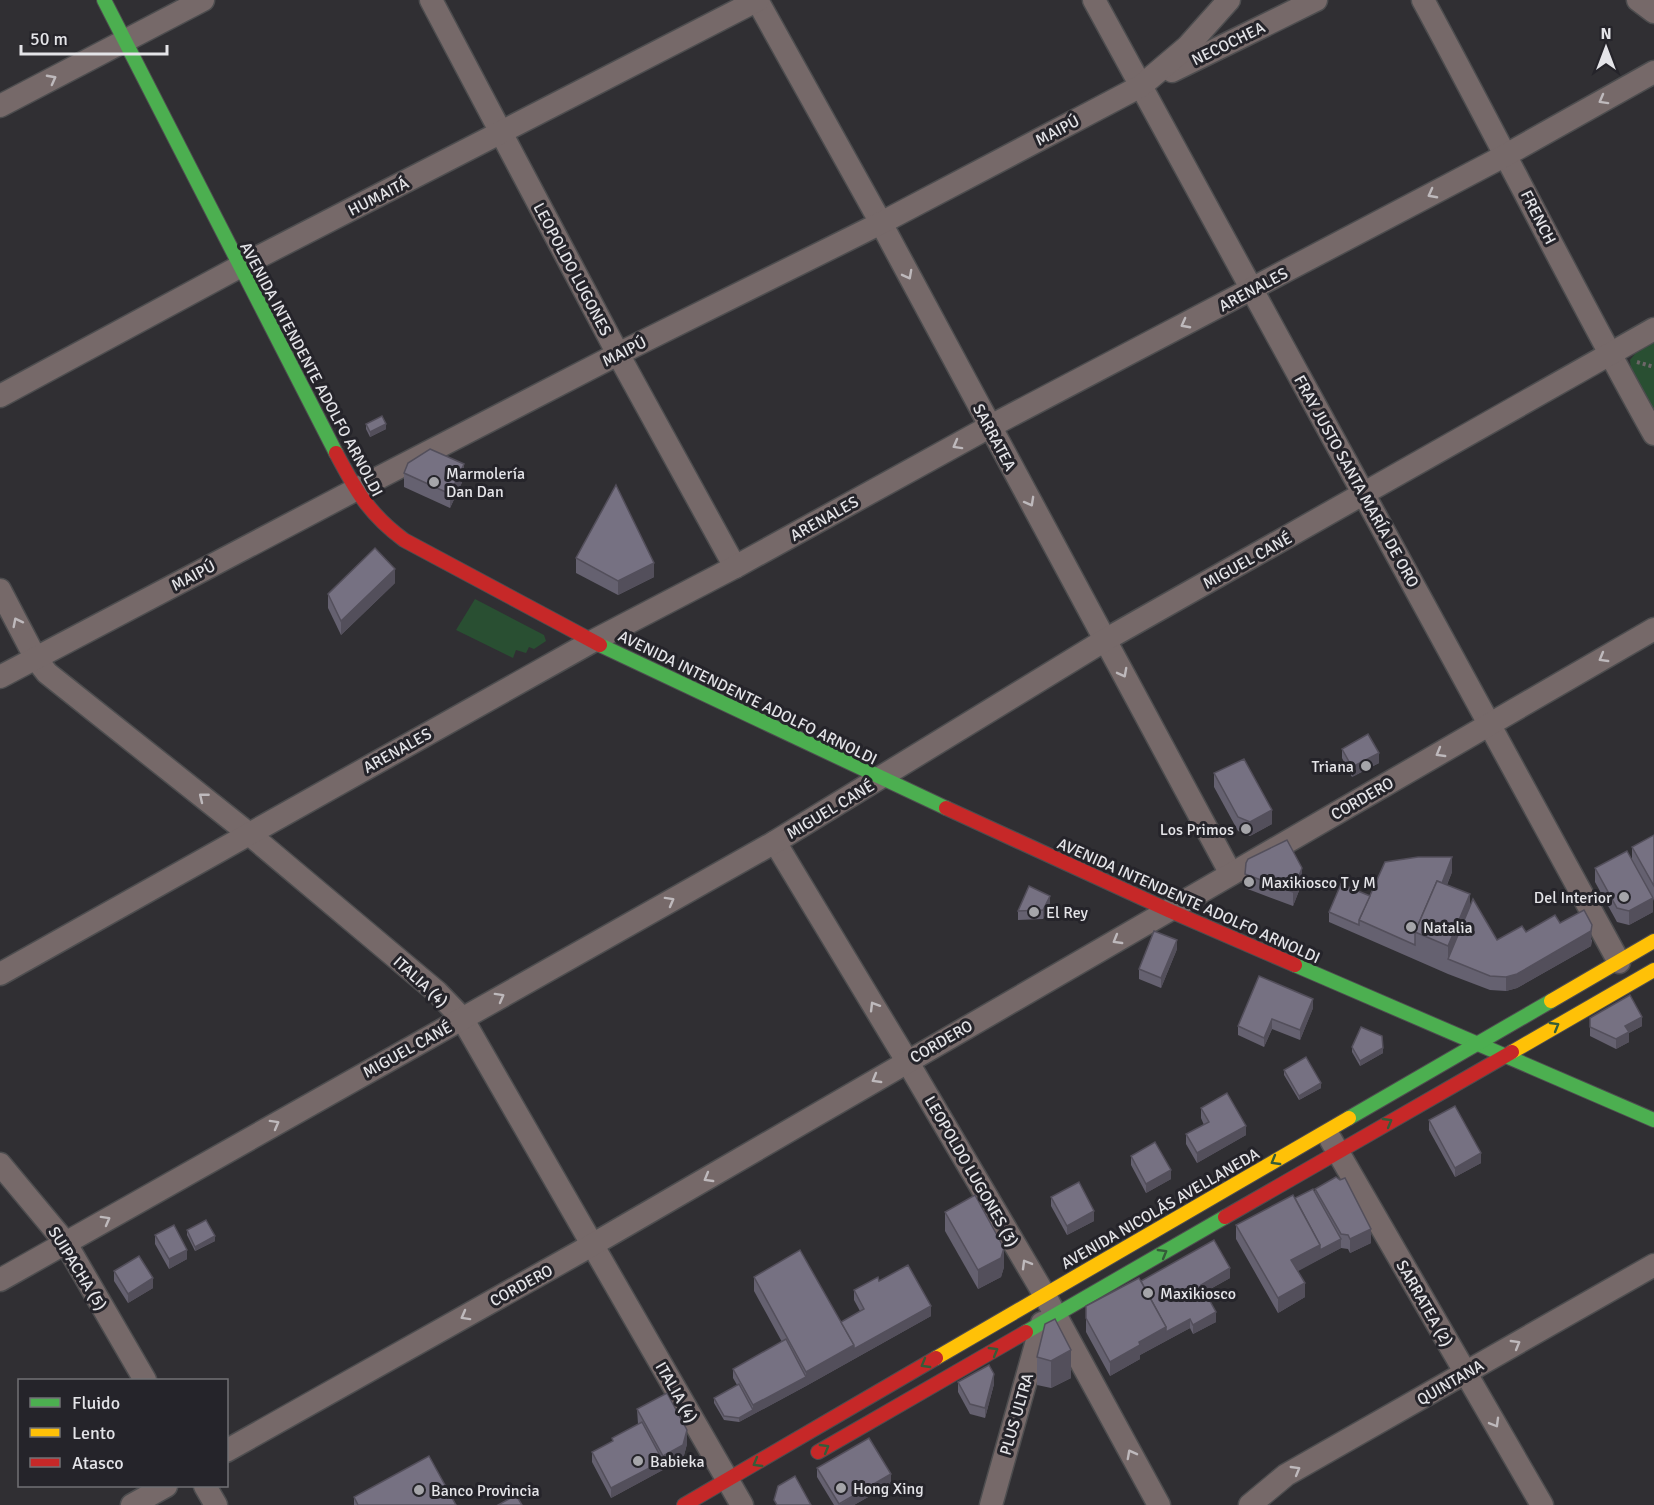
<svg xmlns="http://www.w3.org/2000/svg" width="1654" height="1505" viewBox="0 0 1654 1505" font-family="Signika,sans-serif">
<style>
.green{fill:#294f32}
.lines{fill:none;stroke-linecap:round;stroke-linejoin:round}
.street-casing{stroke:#4d4d4f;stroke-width:25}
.fast-casing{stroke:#4d4d4f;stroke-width:16}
.slow-casing{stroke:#4d4d4f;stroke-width:16}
.jam-casing{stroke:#4d4d4f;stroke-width:16}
.path{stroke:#6d6668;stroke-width:4;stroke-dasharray:3 3;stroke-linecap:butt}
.street{stroke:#766969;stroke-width:22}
.fast{stroke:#4caf50;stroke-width:14}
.slow{stroke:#ffc107;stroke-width:14}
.jam{stroke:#c62828;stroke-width:14}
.wall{fill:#656170}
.shaded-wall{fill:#534f5b}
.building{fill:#767182;stroke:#534f5b;stroke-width:1.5}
.oneway{stroke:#beb9bc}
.oneway2{stroke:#355c39}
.poi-dot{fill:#a5a5a9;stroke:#25242a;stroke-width:2}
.labels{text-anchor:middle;stroke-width:6;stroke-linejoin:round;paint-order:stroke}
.street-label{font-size:16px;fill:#e4e4e8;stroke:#25242a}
.poi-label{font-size:16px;fill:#e4e4e8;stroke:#25242a;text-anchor:start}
</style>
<rect width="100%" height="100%" fill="#302f33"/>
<g class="green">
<path d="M1654,340V411L1631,370L1630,360L1639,349Z"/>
<path d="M475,599L544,635L546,641L534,649L529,647L526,653L516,650L513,658L456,630Z"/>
</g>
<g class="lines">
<g class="street-casing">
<g id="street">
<path d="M431,0L618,354L735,567"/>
<path d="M757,0L881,223L1231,874"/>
<path d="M1094,0L1619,962"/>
<path d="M1423,0C1501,144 1574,291 1654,434"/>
<path d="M1638,0L1654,12"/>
<path d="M1172,71L1316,0"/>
<path d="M0,106L203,0"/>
<path d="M0,396L239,267L758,0"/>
<path d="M0,590L36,659L47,673L248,833L437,992L462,1018L742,1505"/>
<path d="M0,677L355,490L618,354L881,223L1141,86L1187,47L1229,0"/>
<path d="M775,842L907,1061L1044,1294L1159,1505"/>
<path d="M0,974L593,641L735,567L989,427L1506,155L1654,72"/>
<path d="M1331,1140L1542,1505"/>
<path d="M0,1164L65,1242L145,1380"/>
<path d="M0,1280L775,842L1105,640L1654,329"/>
<path d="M226,1451L592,1245L1654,629"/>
<path d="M205,1486L216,1505"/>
<path d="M132,1505L166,1486"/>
<path d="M991,1505L1042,1323"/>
<path d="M1250,1505L1286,1475L1654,1265"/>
</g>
</g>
<g class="fast-casing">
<g id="fast">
<path d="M104,0L336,453"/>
<path d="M600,645L946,808"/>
<path d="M1295,965L1654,1120"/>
<path d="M1349,1118L1551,1001"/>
<path d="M1026,1332L1225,1217"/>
</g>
</g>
<g class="slow-casing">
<g id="slow">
<path d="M1551,1001L1654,941"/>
<path d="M1512,1052L1654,970"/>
<path d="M936,1358L1349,1118"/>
</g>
</g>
<g class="jam-casing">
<g id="jam">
<path d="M336,453C356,491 369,514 404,540L600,645"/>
<path d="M946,808L1168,910L1295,965"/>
<path d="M1225,1217L1512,1052"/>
<path d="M818,1452L1026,1332"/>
<path d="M684,1505L936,1358"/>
</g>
</g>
<path class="path" d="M1637,362L1654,367"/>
<use href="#street" class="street"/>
<use href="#fast" class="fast"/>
<use href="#slow" class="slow"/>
<use href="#jam" class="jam"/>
</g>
<g class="wall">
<path d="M366,424L386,429L370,437L366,429Z"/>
<path d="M404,473L464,478L450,508L404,487Z"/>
<path d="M576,558L654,577L618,595L576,573Z"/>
<path d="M395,583L341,635L328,608V594Z"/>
<path d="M1342,749L1379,763L1352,777L1342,758Z"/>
<path d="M1214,773L1272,824L1250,836L1238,831L1214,787Z"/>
<path d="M1654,835V901L1653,898V912L1629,925L1617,922L1595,882V868L1632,861V847Z"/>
<path d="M1246,863L1302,883L1293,906L1245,888Z"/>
<path d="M1452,872L1447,885L1470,906L1497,940L1560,923L1592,940L1591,946L1517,988L1506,991L1490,990L1448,974L1329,922V912L1370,896Z"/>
<path d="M1050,905L1043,919L1018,920V911Z"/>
<path d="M1177,949L1161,988L1139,979V969Z"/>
<path d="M1313,1008L1300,1040L1272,1029L1264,1047L1238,1035V1026Z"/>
<path d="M1590,1018L1642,1026L1629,1033V1042L1616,1049L1590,1036Z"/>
<path d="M1352,1047L1383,1053L1360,1066L1352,1052Z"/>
<path d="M1284,1070L1321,1088L1299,1100L1284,1075Z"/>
<path d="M1201,1108L1246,1135L1197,1163L1186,1144V1134L1204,1125L1201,1118Z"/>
<path d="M1429,1120L1481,1163L1455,1177L1429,1130Z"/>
<path d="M1131,1156L1171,1179L1146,1193L1131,1165Z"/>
<path d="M1315,1189L1371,1243L1350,1253L1348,1249L1341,1248L1297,1271L1305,1297L1278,1313L1236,1239V1225L1295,1198L1315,1194Z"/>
<path d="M1051,1197L1094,1221L1067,1235L1051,1206Z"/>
<path d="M945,1212L1004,1267L1001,1277L978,1289L945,1231Z"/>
<path d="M187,1230L215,1241L195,1251L187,1235Z"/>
<path d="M155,1235L187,1259L169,1269L155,1244Z"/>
<path d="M114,1271L153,1288L128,1303L114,1281Z"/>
<path d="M754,1277L841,1322L860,1311L854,1300V1290L879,1281L931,1316L806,1386L739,1422L724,1420L714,1403V1398L737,1385L733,1378V1369L782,1342L754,1291Z"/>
<path d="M1230,1278L1205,1292L1216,1322L1193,1334L1190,1328L1140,1355V1359L1110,1376L1086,1332V1306L1141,1281Z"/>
<path d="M1055,1319L1071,1378L1051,1388L1037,1385V1357Z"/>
<path d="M958,1382L994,1384L985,1418L970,1414L958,1392Z"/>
<path d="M637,1409L687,1444L683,1459L611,1498L592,1462V1452L612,1442V1438L638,1424Z"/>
<path d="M817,1468L891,1484L854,1505H834L817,1477Z"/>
<path d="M354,1497L456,1505H354Z"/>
</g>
<g class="shaded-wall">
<path d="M386,424V429L370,437V432Z"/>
<path d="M464,464V478L450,508V494Z"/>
<path d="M654,563V577L618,595V581Z"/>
<path d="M395,569V583L341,635V621Z"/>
<path d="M1379,753V763L1352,777V767Z"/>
<path d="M1272,810V824L1250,836V822Z"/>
<path d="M1452,857V872L1425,936L1420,934Z"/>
<path d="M1302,868V883L1293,906V892Z"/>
<path d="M1470,894V921L1448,959V946Z"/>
<path d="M1050,896V905L1043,919V910Z"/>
<path d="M1653,898V912L1629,925V911Z"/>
<path d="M1592,925L1591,946L1517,988L1506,991V977Z"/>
<path d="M1177,940V949L1161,988V978Z"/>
<path d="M1313,999V1008L1300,1040V1030Z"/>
<path d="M1642,1017V1026L1629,1033V1042L1616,1049V1039L1625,1026Z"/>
<path d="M1272,1019V1029L1264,1047V1038Z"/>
<path d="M1383,1048V1053L1360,1066V1061Z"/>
<path d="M1321,1083V1088L1299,1100V1096Z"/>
<path d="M1246,1126V1135L1197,1163V1153Z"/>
<path d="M1481,1153V1163L1455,1177V1168Z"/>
<path d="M1171,1170V1179L1146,1193V1184Z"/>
<path d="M1094,1211V1221L1067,1235V1226Z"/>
<path d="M1371,1229V1243L1350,1253V1239Z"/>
<path d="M215,1236V1241L195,1251V1247Z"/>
<path d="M1341,1239V1248L1291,1275V1260L1320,1245Z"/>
<path d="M1004,1248V1267L1001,1277L978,1289V1270Z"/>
<path d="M187,1250V1259L169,1269V1259Z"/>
<path d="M1230,1268V1278L1201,1294V1285Z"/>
<path d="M153,1278V1288L128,1303V1294Z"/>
<path d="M1305,1283V1297L1278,1313V1298Z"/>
<path d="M931,1306V1316L806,1386L739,1422V1418L753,1410V1405L806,1377V1372L854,1345Z"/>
<path d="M1216,1312V1322L1193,1334V1325Z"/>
<path d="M1190,1319V1328L1140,1355V1359L1110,1376V1362L1139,1342L1166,1327Z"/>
<path d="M1071,1350V1378L1051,1388V1361Z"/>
<path d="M994,1374V1384L985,1418V1408Z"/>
<path d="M687,1430V1444L683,1459L611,1498V1488L663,1461V1456Z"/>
<path d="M891,1474V1484L854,1505H839Z"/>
</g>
<g class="building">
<path d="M382,416L386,424L370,432L366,424Z"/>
<path d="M430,449L464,464L450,494L404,473L408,463Z"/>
<path d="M616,485L654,563L618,581L576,558Z"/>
<path d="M375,548L395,569L341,621L328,594Z"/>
<path d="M1368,734L1379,753L1352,767L1342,749Z"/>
<path d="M1244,759L1272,810L1250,822L1238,817L1214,773Z"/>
<path d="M1654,835V886L1632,847Z"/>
<path d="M1287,840L1302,868L1293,892L1245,874L1246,863L1248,859Z"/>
<path d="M1627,851L1653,898L1629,911L1617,908L1595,868Z"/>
<path d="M1418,857H1452L1442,883L1437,881L1415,932V945L1359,920L1385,862Z"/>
<path d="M1437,881L1470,894L1448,946L1415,932Z"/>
<path d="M1341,884L1370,896L1359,920V925L1329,912Z"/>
<path d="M1029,886L1050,896L1043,910L1018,911Z"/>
<path d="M1473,899L1497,940L1522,926L1526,932L1555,915L1560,923L1584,910L1592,925L1591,931L1517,974L1506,977L1490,976L1448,959Z"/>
<path d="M1154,931L1177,940L1161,978L1139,969Z"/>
<path d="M1259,976L1313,999L1300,1030L1272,1019L1264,1038L1238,1026Z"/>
<path d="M1630,995L1642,1017L1625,1026L1629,1032L1616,1039L1590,1027V1018Z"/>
<path d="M1361,1027L1382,1036L1383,1048L1360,1061L1352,1047Z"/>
<path d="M1306,1057L1321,1083L1299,1096L1284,1070Z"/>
<path d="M1227,1093L1246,1126L1197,1153L1186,1134L1209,1122L1201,1108Z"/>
<path d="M1455,1106L1481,1153L1455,1168L1429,1120Z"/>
<path d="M1155,1142L1171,1170L1146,1184L1131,1156Z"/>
<path d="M1336,1177L1340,1180L1345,1178L1371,1229L1350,1239L1348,1235L1341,1234L1315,1189Z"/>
<path d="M1079,1182L1094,1211L1067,1226L1051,1197Z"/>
<path d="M1313,1189L1341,1239L1320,1250V1245L1295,1198Z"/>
<path d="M975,1195L1004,1248L1001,1258L978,1270L945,1212Z"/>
<path d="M1293,1195L1320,1245L1291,1260L1305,1283L1278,1298L1236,1225Z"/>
<path d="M206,1220L215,1236L195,1247L187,1230Z"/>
<path d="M174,1225L187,1250L169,1259L155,1235Z"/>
<path d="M1214,1240L1230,1268L1201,1285L1216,1312L1193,1325L1190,1319L1166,1332V1327L1141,1281Z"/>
<path d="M800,1250L854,1345L806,1372L754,1277Z"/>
<path d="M139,1256L153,1278L128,1294L114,1271Z"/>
<path d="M908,1265L931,1306L854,1349V1345L841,1322L864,1309L854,1290L878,1277L879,1281Z"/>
<path d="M1139,1278L1166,1327L1139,1342L1140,1345L1110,1362L1086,1318V1306Z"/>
<path d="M1055,1319L1071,1350L1051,1361L1037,1357L1045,1324Z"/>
<path d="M786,1339L806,1377L753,1405L733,1369Z"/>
<path d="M989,1365L994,1374L985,1408L970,1404L958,1382Z"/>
<path d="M739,1384L753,1410L739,1418L724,1416L714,1398Z"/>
<path d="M667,1393L687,1430L683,1445L663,1456L637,1409Z"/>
<path d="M642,1422L663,1461L611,1488L592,1452L613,1441L612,1438Z"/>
<path d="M869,1438L891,1474L839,1504L817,1468Z"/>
<path d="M429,1456L456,1505H358L354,1497Z"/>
<path d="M795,1476L811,1505H777L774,1500L778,1486Z"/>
<path d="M516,1495L522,1505H498Z"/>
</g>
<defs><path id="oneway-chevron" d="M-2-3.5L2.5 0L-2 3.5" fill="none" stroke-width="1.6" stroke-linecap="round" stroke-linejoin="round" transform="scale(1.5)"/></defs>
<g class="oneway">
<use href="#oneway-chevron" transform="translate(52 79) rotate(-28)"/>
<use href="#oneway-chevron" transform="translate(1603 100) rotate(151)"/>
<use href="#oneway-chevron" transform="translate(1432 194) rotate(152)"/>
<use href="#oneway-chevron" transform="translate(908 275) rotate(62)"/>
<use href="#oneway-chevron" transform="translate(1185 324) rotate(152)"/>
<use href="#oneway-chevron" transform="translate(957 445) rotate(151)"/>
<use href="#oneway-chevron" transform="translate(1030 502) rotate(61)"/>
<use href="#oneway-chevron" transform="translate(17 622) rotate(-117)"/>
<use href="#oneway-chevron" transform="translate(1603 658) rotate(150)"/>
<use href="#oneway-chevron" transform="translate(1123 673) rotate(62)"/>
<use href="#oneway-chevron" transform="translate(1440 753) rotate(150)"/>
<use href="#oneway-chevron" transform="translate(203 797) rotate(-141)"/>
<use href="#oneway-chevron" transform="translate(670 901) rotate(-29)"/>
<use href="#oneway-chevron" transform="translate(1117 940) rotate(150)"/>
<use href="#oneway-chevron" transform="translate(500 997) rotate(-29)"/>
<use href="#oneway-chevron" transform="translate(874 1006) rotate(-121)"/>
<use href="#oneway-chevron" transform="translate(876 1079) rotate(150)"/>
<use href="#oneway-chevron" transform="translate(275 1124) rotate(-29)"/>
<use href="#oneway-chevron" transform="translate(708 1178) rotate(150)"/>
<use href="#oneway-chevron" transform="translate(106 1220) rotate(-29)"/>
<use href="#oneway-chevron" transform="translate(1026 1264) rotate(-120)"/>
<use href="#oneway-chevron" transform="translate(465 1316) rotate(151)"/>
<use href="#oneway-chevron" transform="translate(1516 1344) rotate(-30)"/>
<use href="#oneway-chevron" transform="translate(1495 1423) rotate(60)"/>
<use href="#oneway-chevron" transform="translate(1131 1454) rotate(-118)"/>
<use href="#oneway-chevron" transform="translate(1296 1470) rotate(-30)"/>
</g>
<g class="oneway2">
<use href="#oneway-chevron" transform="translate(1555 1026) rotate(-30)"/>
<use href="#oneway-chevron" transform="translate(1388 1122) rotate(-30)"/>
<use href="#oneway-chevron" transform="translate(1275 1161) rotate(150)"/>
<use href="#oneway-chevron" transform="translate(1163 1253) rotate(-30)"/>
<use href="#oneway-chevron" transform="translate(994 1351) rotate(-30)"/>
<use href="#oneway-chevron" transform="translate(925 1364) rotate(150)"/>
<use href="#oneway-chevron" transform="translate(825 1448) rotate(-30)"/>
<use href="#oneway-chevron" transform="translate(757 1463) rotate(150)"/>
</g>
<g class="poi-dot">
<circle cx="434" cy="482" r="6"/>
<circle cx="1366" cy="766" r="6"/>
<circle cx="1246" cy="829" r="6"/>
<circle cx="1249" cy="882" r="6"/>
<circle cx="1624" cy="897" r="6"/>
<circle cx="1034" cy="912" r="6"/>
<circle cx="1411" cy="927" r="6"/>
<circle cx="1148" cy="1293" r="6"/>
<circle cx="638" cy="1461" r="6"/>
<circle cx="841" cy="1488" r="6"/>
<circle cx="419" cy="1490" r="6"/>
</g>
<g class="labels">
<g class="street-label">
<text transform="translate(1228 43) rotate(-26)" y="6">NECOCHEA</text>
<text transform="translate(1057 130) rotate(-28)" y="6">MAIPÚ</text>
<text transform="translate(378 196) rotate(-27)" y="6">HUMAITÁ</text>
<text transform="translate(1539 217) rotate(63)" y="6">FRENCH</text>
<text transform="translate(573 269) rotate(62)" y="6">LEOPOLDO LUGONES</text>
<text transform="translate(1253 289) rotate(-28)" y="6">ARENALES</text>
<text transform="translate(624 351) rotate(-27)" y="6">MAIPÚ</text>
<text transform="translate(312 369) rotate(62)" y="6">AVENIDA INTENDENTE ADOLFO ARNOLDI</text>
<text transform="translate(995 437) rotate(62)" y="6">SARRATEA</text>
<text transform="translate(1357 481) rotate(61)" y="6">FRAY JUSTO SANTA MARÍA DE ORO</text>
<text transform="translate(824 518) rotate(-29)" y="6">ARENALES</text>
<text transform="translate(1247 560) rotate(-29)" y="6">MIGUEL CANÉ</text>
<text transform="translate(193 575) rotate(-28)" y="6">MAIPÚ</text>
<text transform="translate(748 697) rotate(26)" y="6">AVENIDA INTENDENTE ADOLFO ARNOLDI</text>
<text transform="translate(397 750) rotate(-29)" y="6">ARENALES</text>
<text transform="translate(1362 798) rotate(-30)" y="6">CORDERO</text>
<text transform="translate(830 809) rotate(-31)" y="6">MIGUEL CANÉ</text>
<text transform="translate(1189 900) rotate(24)" y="6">AVENIDA INTENDENTE ADOLFO ARNOLDI</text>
<text transform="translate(421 981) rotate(42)" y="6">ITALIA (4)</text>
<text transform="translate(941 1041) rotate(-30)" y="6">CORDERO</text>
<text transform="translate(407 1049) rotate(-29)" y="6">MIGUEL CANÉ</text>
<text transform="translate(972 1171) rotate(60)" y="6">LEOPOLDO LUGONES (3)</text>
<text transform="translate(1160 1208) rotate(-30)" y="6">AVENIDA NICOLÁS AVELLANEDA</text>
<text transform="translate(78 1268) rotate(58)" y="6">SUIPACHA (5)</text>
<text transform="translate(521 1285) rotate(-29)" y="6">CORDERO</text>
<text transform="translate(1425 1303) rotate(60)" y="6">SARRATEA (2)</text>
<text transform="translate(1450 1382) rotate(-30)" y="6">QUINTANA</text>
<text transform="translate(677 1392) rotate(60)" y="6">ITALIA (4)</text>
<text transform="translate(1016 1414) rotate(-74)" y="6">PLUS ULTRA</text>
</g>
<g class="poi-label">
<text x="446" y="479">Marmolería<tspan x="446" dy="18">Dan Dan</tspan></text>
<text x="1354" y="772" text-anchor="end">Triana</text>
<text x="1234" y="835" text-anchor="end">Los Primos</text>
<text x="1261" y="888">Maxikiosco T y M</text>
<text x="1612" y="903" text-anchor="end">Del Interior</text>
<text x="1046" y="918">El Rey</text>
<text x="1423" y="933">Natalia</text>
<text x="1160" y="1299">Maxikiosco</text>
<text x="650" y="1467">Babieka</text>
<text x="853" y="1494">Hong Xing</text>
<text x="431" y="1496">Banco Provincia</text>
</g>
</g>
<rect x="18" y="1379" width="210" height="108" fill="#25242a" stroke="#717176" stroke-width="1.5"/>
<rect x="30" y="1398" width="30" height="9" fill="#4caf50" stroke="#717176" stroke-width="1.5"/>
<text x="72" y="1409" font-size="18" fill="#e4e4e8">Fluido</text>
<rect x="30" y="1428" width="30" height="9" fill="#ffc107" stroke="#717176" stroke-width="1.5"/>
<text x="72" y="1439" font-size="18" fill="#e4e4e8">Lento</text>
<rect x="30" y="1458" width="30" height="9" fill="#c62828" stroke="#717176" stroke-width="1.5"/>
<text x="72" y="1469" font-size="18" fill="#e4e4e8">Atasco</text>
<g transform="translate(1606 48)" stroke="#25242a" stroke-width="4.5" paint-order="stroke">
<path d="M0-4.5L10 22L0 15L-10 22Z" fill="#e4e4e8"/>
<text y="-9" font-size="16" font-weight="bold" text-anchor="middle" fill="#e4e4e8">N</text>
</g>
<path d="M21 45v9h146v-9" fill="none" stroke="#e4e4e8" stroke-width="3"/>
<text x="30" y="45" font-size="18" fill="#e4e4e8" stroke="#25242a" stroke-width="4.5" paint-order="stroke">50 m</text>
</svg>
